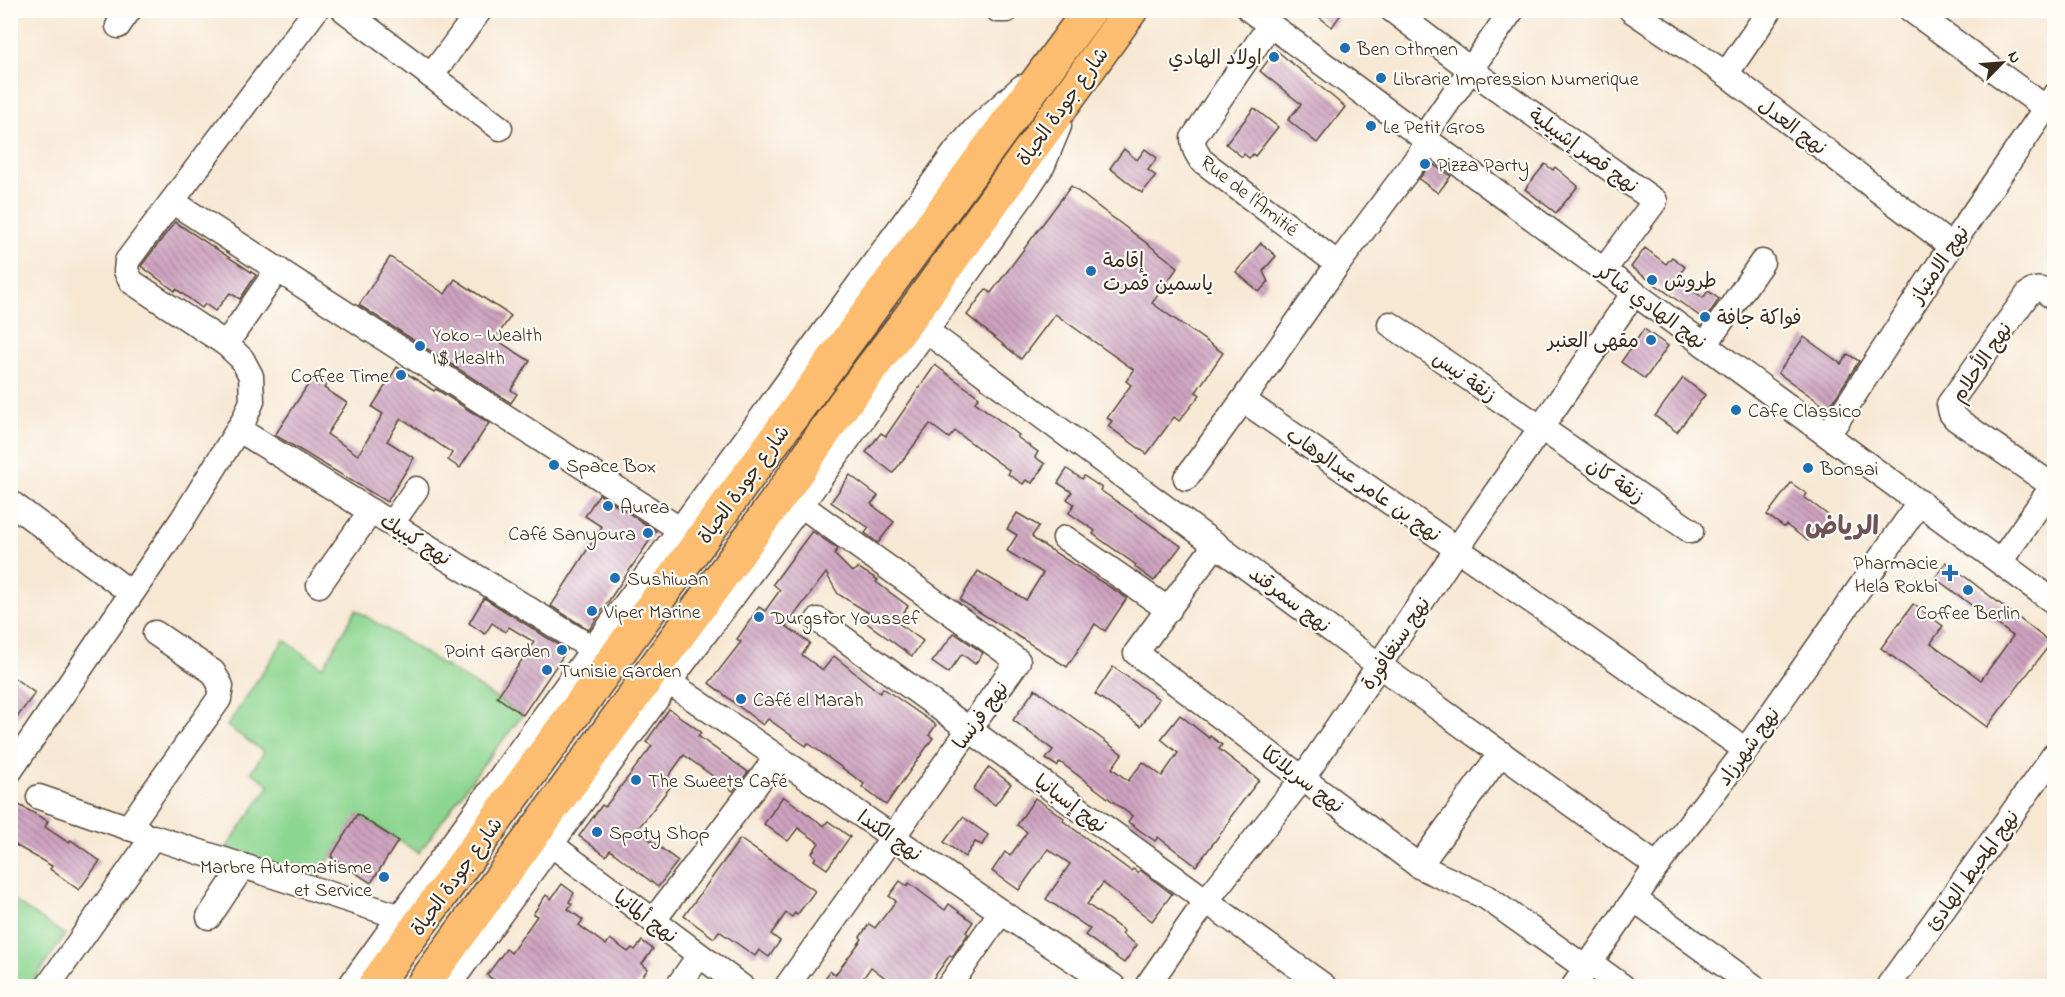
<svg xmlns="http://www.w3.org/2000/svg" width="2065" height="997" viewBox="0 0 2065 997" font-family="'Indie Flower','Playpen Sans Arabic',sans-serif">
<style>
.green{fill:#8dd691;stroke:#648058;stroke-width:1.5}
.building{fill:url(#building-back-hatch)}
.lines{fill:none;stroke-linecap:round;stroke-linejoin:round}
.minor-casing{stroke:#574639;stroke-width:27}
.highway-casing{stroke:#574639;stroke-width:36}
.minor{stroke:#fff;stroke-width:24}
.highway{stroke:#fcbd6f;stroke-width:33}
.poi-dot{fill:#1f6fb2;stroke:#fdfcf7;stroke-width:2}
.labels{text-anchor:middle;stroke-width:4.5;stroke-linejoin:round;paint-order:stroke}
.poi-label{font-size:20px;fill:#3b2a1e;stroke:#fdfcf7;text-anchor:start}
.street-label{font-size:20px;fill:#3b2a1e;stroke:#fdfcf7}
.district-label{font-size:26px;font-weight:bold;fill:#6e5456;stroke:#fdfcf7}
</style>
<defs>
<pattern id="building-back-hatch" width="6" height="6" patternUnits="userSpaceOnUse" patternTransform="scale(1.5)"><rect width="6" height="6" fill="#cda2bf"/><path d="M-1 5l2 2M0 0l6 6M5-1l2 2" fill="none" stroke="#a8849b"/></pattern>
</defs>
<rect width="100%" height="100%" fill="#fdfcf7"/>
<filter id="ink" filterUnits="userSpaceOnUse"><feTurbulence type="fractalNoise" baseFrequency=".0167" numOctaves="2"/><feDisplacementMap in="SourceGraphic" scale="12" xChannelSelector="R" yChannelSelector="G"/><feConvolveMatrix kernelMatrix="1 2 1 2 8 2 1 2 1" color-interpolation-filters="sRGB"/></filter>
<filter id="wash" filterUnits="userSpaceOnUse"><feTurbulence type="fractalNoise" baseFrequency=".008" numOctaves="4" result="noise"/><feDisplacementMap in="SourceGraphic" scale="24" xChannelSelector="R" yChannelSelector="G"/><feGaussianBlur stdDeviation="1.35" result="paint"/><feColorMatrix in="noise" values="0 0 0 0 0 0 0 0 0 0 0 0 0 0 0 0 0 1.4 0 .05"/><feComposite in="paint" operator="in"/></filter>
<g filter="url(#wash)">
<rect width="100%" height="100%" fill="#f7e8d4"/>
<g class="green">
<path d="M356,610L523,715L479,770L419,853L358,815L316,880L226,848L270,785L251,772L264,752L227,726L284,640L323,667Z"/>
<path d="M10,898L65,935L30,986H11Z"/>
</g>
<g id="blocks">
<g class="building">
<path d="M1310,10H1344L1332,27Z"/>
<path d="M1276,50L1345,107L1317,143L1288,120L1301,104L1260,71Z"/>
<path d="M1254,108L1278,127L1255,156L1253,154L1249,158L1244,154L1242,157L1226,144Z"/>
<path d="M1124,149L1137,160L1145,149L1157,158L1148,170L1156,176L1142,193L1110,168Z"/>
<path d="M1431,163L1451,176L1438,193L1419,179Z"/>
<path d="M1545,164L1553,170L1555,167L1578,186L1556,213L1525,189Z"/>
<path d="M1071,186L1178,267L1152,303L1223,353L1196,392L1200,395L1179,421L1174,417L1147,454L1108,426L1112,421L1107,418L1131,385L1126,381L1134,370L1055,314L1021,359L967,315L986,289L991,293Z"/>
<path d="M175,222L256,275L240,299L230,293L215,311L205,304L202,308L176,289L175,291L141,266Z"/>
<path d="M1261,243L1276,256L1263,271L1268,282L1259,292L1236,272Z"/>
<path d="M1645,248L1666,264L1672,257L1685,267L1677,278L1703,298L1708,291L1719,299L1705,320L1631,267Z"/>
<path d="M390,257L445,294L455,279L511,316L495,339L530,361L511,390L517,394L511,403L359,305Z"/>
<path d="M1644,329L1668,346L1645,379L1621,362Z"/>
<path d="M1804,337L1841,364L1848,354L1859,361L1830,406L1826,407L1778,373Z"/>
<path d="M935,365L979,397L975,402L1019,435L1017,437L1038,452L1035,457L1045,464L1032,483L1026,480L1023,484L1008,474L1010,471L955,431L949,438L930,424L893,473L866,452L881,433L886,436Z"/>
<path d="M397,367L434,391L436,389L489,423L460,468L448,460L452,453L401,418L387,441L414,458L387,502L275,435L315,374L328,382L324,388L347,403L327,434L358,455L383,414L372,407Z"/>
<path d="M1683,378L1705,395L1677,432L1655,416Z"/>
<path d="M1067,469L1082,479L1084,476L1102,488L1100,490L1181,546L1154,581L1135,567L1136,565L1093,534L1095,531L1069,513L1074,504L1067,499L1072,492L1058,483Z"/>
<path d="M850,475L878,496L871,504L894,522L878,543L865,533L869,528L831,502Z"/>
<path d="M1791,483L1807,494L1804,497L1828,515L1827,525L1820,535L1808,541L1786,525L1784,527L1767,515Z"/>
<path d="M599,494L656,531L589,630L551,606L602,527L585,516Z"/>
<path d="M1017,513L1039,526L1032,536L1035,540L1127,598L1105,631L1095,624L1067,667L960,600L978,571L1026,600L1043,573L1007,551L1017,535L1007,529Z"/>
<path d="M812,531L838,549L834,554L852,572L859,568L878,580L876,582L908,606L897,622L923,641L912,656L863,620L869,613L838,594L826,573L786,626L810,643L802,655L823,670L834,656L880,693L883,688L936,725L929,735L933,738L886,805L862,787L864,784L808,743L806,746L768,719L763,725L709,683L741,642L737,639L759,607L765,611L780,590L773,584Z"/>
<path d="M1946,562L2051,643L1987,727L1881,648L1913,604L1943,626L1931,643L1981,680L2013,636L1935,578Z"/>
<path d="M484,598L567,650L523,715L497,697L534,642L509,627L505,632L492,623L485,634L469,623Z"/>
<path d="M954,633L983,653L975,664L962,654L948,673L932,662Z"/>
<path d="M1113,667L1159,699L1141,726L1095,694Z"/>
<path d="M10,675L35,693L10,727Z"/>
<path d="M1035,689L1122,754L1112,768L1128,781L1143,762L1162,776L1178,753L1161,739L1180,715L1209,738L1210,736L1222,745L1219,749L1259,780L1229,819L1231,820L1196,866L1158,837L1155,841L1128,822L1132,816L1060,762L1057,766L1046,759L1053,750L1013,720Z"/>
<path d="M669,709L701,732L698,736L748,772L733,791L684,755L668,777L674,782L637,830L678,861L658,887L610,850L606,856L579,836L602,805L605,807L652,746L646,742Z"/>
<path d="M989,767L1011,784L995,805L973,789Z"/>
<path d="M783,796L824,826L828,821L850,837L827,869L814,860L816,857L812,853L819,843L798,828L788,841L764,824Z"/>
<path d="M1035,798L1064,818L1063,821L1131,871L1133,869L1138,873L1140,870L1172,894L1152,921L1103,883L1087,904L1124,931L1122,934L1137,945L1124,963L1085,935L1090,929L1046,899L1070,864L1048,849L1019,890L992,871L1005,852L1010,856L1027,832L1017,825Z"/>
<path d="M10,800L48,821L45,827L69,843L71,840L100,861L79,890L50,869L52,866L10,842Z"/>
<path d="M357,814L398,841L371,883L331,857Z"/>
<path d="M963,817L988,835L982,845L975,842L965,857L944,842Z"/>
<path d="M740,839L815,891L797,915L795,913L792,917L786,913L771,934L780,941L769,957L759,950L755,956L719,931L714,938L684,916Z"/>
<path d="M900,881L907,886L909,883L945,910L949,904L973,922L966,932L968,934L952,957L950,955L927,987H897L871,967L857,987H819L830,971L835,975L862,939L860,937L869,924L875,928L896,901L889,896Z"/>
<path d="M562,884L574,893L569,902L572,904L568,909L583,920L579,925L606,945L610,939L628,952L632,948L635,950L642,941L653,949L642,964L648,969L635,987H503L487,975L506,949L511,953L537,916L533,914L546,895L551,899Z"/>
</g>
</g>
</g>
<g filter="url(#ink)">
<use href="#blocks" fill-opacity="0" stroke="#574639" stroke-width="1.5"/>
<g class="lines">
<g class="minor-casing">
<g id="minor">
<path d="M344,10L500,128"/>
<path d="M998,10H1007"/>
<path d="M1250,10L2054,602"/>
<path d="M1392,10L1471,70L1655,201L1604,270"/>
<path d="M1631,10L1726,74L1951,246"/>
<path d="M1911,10L2046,108"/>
<path d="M1270,25L1193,138C1193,147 1196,152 1201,160L1338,264"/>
<path d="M118,26L129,10"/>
<path d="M1726,74L1770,10"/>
<path d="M431,76L480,10"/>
<path d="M1423,138L1512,10"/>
<path d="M1429,142L1338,264L1243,400L1746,750"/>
<path d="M173,202L681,530"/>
<path d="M1390,324L1691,531"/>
<path d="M925,330L1380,666L1657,866"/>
<path d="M226,344L278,269"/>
<path d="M1705,345L1762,262"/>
<path d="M238,429L593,649"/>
<path d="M1828,435L1951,246L2054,96"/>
<path d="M1186,478L1243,400"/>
<path d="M2053,486L1956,419L1951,413L1949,404L2028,294C2039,285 2045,291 2054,298"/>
<path d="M10,502L131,593"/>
<path d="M392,523L416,489"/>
<path d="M1065,538L1169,610"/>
<path d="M1216,544L1136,653L1419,866L1486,897L1587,969"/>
<path d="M2000,562L2054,484"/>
<path d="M319,585L371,511"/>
<path d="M818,620L1324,986"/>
<path d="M669,682L1001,912L1113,986"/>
<path d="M10,771L182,520L244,420L252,401L251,376L242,359L226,344L132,282L126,271L127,261L316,10"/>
<path d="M39,797L141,832"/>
<path d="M128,828L219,699L221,686L213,672L155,633"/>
<path d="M552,845L741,986"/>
<path d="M1419,866L1501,753"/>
<path d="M1634,899L1753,986"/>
<path d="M209,917L243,866"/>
<path d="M653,921L777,757"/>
<path d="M1589,962L1622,986"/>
<path d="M1889,985L2054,755"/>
<path d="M48,986L153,837L401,917"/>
<path d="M350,986L593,649L956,151L975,129L1022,87"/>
<path d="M448,986L669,682L801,505L1028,188L1043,165L1059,126"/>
<path d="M678,986L699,956"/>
<path d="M787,986L1018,661L801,505"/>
<path d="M949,986L1001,912"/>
<path d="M1147,986L1206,901L1303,778L1457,549L1634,293"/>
<path d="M1574,986L1657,866L1746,750L1920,502"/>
</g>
</g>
<g class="highway-casing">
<g id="highway">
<path d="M374,986L1090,10"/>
<path d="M422,986L783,492L844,404L910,317L1131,10"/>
</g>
</g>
<use href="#minor" class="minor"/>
<use href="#highway" class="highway"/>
</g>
</g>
<g class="poi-dot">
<circle cx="1345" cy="48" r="6"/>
<circle cx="1274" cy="57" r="6"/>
<circle cx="1381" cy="78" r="6"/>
<circle cx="1371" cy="126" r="6"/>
<circle cx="1425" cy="164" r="6"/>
<circle cx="1091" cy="271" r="6"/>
<circle cx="1652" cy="280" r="6"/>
<circle cx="1705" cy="317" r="6"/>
<circle cx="1651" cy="340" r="6"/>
<circle cx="420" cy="346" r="6"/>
<circle cx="401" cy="375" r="6"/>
<circle cx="1736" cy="410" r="6"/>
<circle cx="554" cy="465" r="6"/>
<circle cx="1808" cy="468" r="6"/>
<circle cx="608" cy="506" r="6"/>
<circle cx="648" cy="533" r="6"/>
<path d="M1947 564h6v6h6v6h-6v6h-6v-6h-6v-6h6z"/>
<circle cx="615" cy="578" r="6"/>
<circle cx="1968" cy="590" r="6"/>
<circle cx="592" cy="611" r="6"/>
<circle cx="759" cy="617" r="6"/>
<circle cx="562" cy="650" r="6"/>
<circle cx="547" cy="670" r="6"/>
<circle cx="741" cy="699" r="6"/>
<circle cx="636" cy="780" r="6"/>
<circle cx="597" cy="832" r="6"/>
<circle cx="384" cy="877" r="6"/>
</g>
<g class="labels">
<g class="poi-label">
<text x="1357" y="55">Ben Othmen</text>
<text x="1262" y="64" text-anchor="end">اولاد الهادي</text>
<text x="1393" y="85">Librarie Impression Numerique</text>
<text x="1383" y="133">Le Petit Gros</text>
<text x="1437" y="171">Pizza Party</text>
<text x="1103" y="267">إقامة<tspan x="1103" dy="23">ياسمين قمرت</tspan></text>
<text x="1664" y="287">طروش</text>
<text x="1717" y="324">فواكة جافة</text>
<text x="432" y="341">Yoko - Wealth<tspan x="432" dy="23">I$ Health</tspan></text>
<text x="1639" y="347" text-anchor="end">مقهى العنبر</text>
<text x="389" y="382" text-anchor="end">Coffee Time</text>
<text x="1748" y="417">Cafe Classico</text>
<text x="566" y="472">Space Box</text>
<text x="1820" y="475">Bonsai</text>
<text x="620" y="513">Aurea</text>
<text x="636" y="540" text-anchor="end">Café Sanyoura</text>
<text x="1938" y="569" text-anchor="end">Pharmacie<tspan x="1938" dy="23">Hela Rokbi</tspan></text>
<text x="627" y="585">Sushiwan</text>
<text x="604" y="618">Viper Marine</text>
<text x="1968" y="619" text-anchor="middle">Coffee Berlin</text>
<text x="771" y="624">Durgstor Youssef</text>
<text x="550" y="657" text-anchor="end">Point Garden</text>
<text x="559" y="677">Tunisie Garden</text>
<text x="753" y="706">Café el Marah</text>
<text x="648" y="787">The Sweets Café</text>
<text x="609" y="839">Spoty Shop</text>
<text x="372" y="873" text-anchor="end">Marbre Automatisme<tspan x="372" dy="23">et Service</tspan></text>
</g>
<g class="street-label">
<text transform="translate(1062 106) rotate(-54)" y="7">شارع جودة الحياة</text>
<text transform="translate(1793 126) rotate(37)" y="7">نهج العدل</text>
<text transform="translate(1584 150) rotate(36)" y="7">نهج قصر إشبيلية</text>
<text transform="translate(1250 195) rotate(38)" y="7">Rue de l'Amitié</text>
<text transform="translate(1939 264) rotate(-56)" y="7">نهج الامتياز</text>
<text transform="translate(1652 306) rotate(36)" y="7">نهج الهادي شاكر</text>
<text transform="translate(1981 362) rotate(-56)" y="7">نهج الأحلام</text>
<text transform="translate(1465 376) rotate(35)" y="7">زنقة نيس</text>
<text transform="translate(1616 480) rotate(34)" y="7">زنقة كان</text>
<text transform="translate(743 484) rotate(-54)" y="7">شارع جودة الحياة</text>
<text transform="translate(1364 484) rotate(35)" y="7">نهج بن عامر عبدالوهاب</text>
<text transform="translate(416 539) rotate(32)" y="7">نهج كيبيك</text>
<text transform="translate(1290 599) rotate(37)" y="7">نهج سمرقند</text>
<text transform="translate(1395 643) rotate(-56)" y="7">نهج سنغافورة</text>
<text transform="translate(980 715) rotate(-54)" y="7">نهج فرنسا</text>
<text transform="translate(1748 746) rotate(-54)" y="7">نهج شهرزاد</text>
<text transform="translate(1303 779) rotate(37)" y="7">نهج سريلانكا</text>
<text transform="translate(1071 803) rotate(36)" y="7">نهج إسبانيا</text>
<text transform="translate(890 835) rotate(35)" y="7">نهج الكندا</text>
<text transform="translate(1972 870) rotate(-54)" y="7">نهج المحيط الهادئ</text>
<text transform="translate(456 876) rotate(-54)" y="7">شارع جودة الحياة</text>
<text transform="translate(646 916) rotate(37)" y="7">نهج ألمانيا</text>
</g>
<g class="district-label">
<text x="1842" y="534">الرياض</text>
</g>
</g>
<rect width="2065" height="997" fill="none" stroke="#fdfcf7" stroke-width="36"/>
<g transform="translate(2002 63) rotate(65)" stroke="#fdfcf7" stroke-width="4.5" paint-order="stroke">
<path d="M0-4.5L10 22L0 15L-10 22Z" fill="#3b2a1e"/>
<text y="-9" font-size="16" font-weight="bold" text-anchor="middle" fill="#3b2a1e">N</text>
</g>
</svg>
